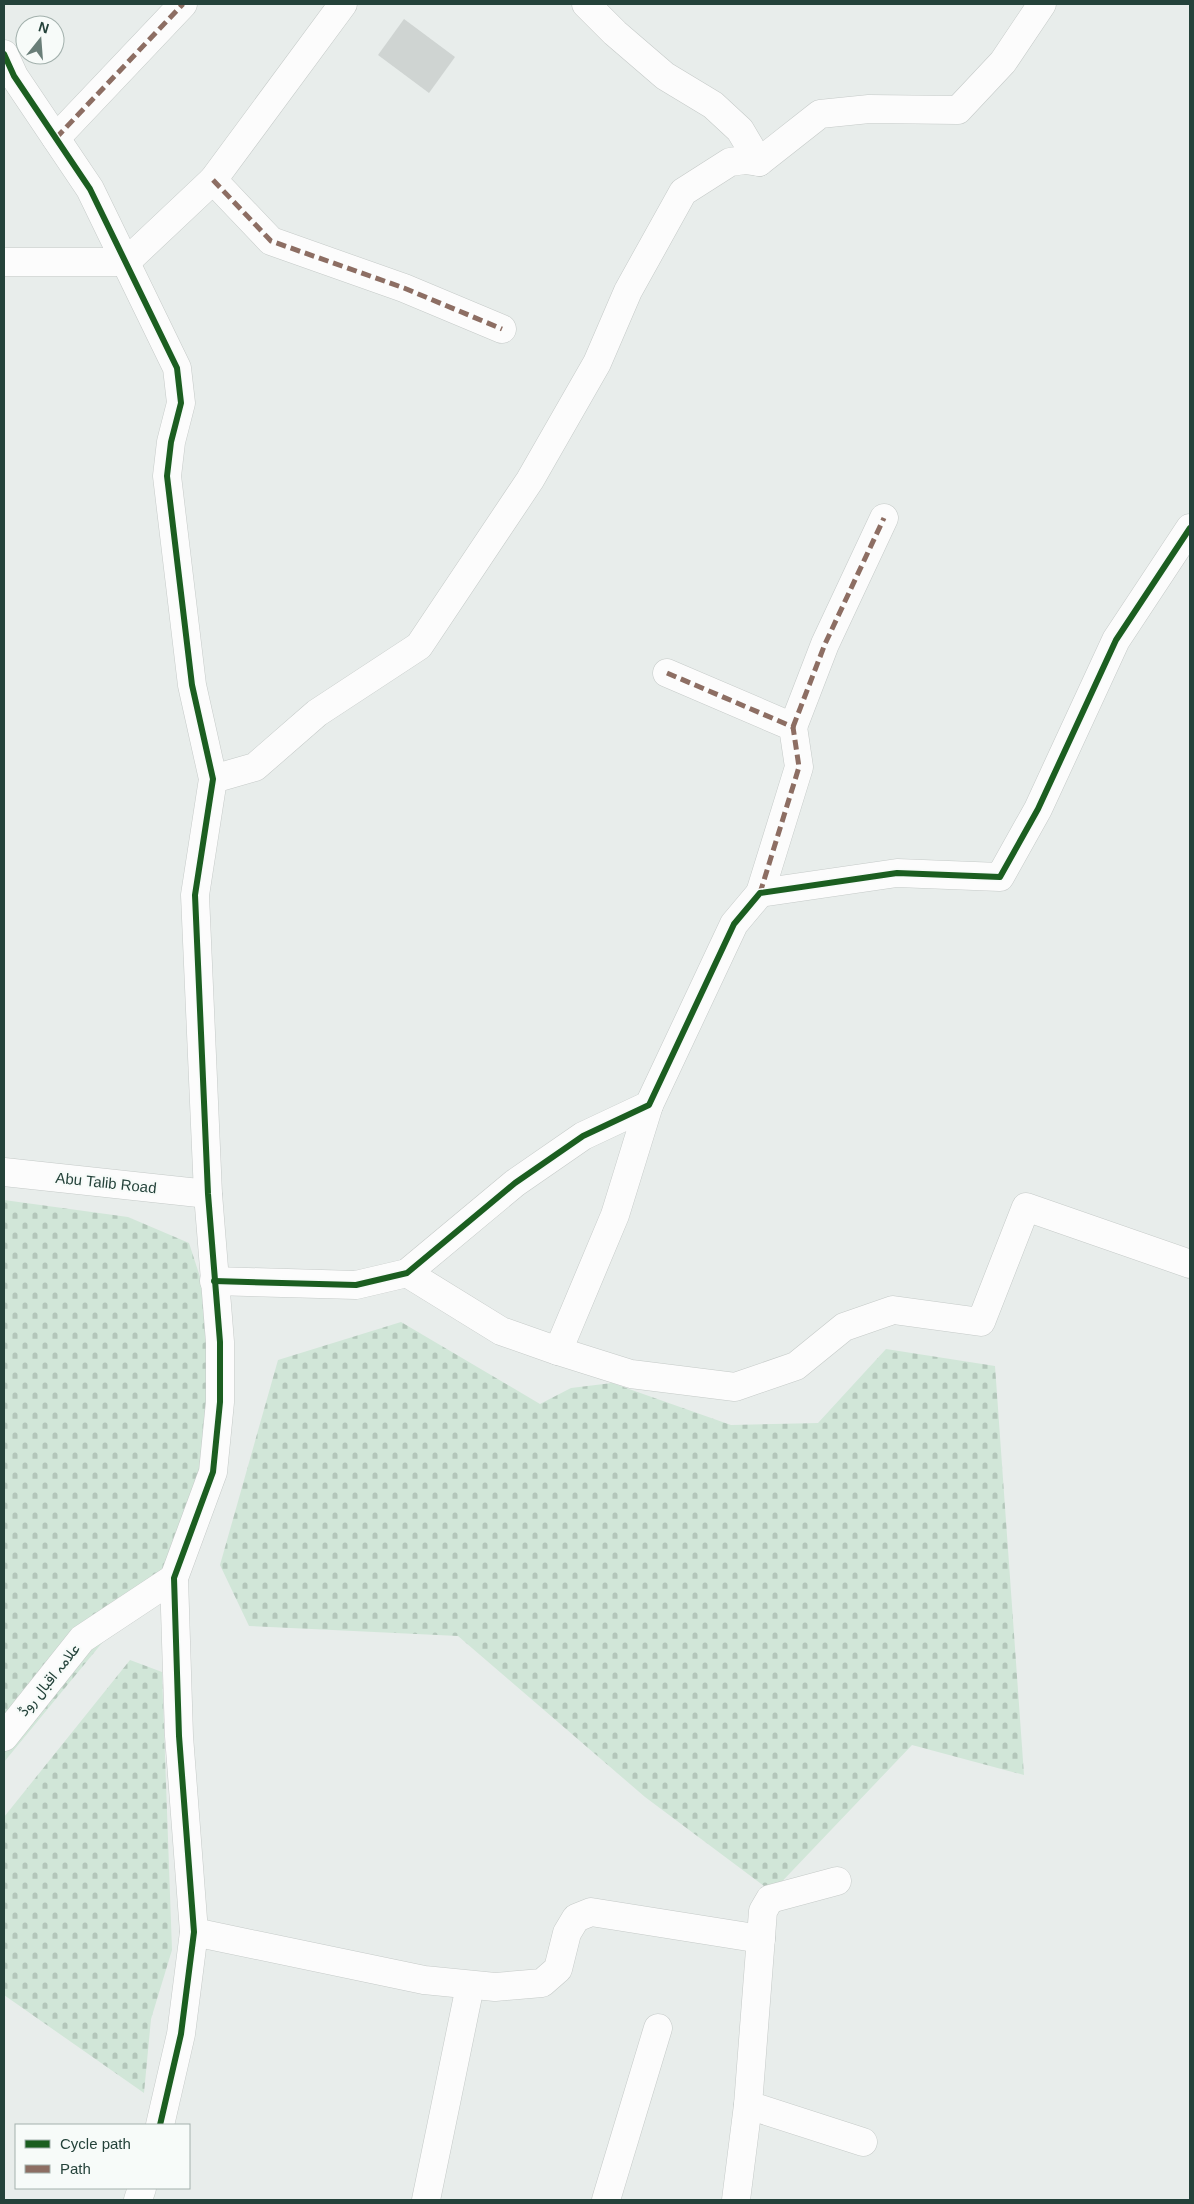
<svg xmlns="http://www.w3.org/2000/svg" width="1194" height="2204" viewBox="0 0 1194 2204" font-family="Arial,Vazirmatn,sans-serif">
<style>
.cemetery{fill:url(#cemetery-stones)}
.building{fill:#cfd4d2}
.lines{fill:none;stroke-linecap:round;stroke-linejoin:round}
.minor-casing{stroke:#c5cac8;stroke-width:29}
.minor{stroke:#fcfcfc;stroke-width:28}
.quiet{stroke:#8d6e63;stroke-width:5;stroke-dasharray:10 5;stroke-linecap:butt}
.cycleway-casing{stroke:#f7fbf9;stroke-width:9}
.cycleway{stroke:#1b5e20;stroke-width:6}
.labels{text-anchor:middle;stroke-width:4.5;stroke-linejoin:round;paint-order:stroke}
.street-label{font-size:15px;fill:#24423a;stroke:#f7fbf9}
</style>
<defs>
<pattern id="cemetery-stones" width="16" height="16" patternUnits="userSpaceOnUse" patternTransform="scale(1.25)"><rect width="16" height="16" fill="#d1e6d8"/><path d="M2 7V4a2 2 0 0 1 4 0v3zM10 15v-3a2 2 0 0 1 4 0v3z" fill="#b3c6ba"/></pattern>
</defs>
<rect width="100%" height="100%" fill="#e8edeb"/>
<g class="cemetery">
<path d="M4,1200L128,1217L189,1243L214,1320L209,1446L176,1553L4,1762Z"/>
<path d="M401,1322L540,1404L571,1388L612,1383L731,1425L818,1423L886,1349L995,1366L1024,1775L912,1745L772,1892L645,1797L458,1636L249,1626L220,1565L278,1360Z"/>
<path d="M130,1660L162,1672L172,1950L151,2019L144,2093L4,1995V1817Z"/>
</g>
<path class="building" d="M404,19L455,57L429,93L378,55Z"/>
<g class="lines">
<g class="minor-casing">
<g id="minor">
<path d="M586,4L615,33L665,76L713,105L740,130L759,162"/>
<path d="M4,54L14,76L90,189L177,368L181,403L171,442L167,476L192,685L213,779L195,895L208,1194L220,1342V1402L213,1472L174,1578L179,1736L194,1932L181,2034L160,2125"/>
<path d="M56,138L183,4"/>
<path d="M213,180L271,241L404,288L502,329"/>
<path d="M4,262H126L213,180L343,4"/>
<path d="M667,673L793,727L799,767L760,893"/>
<path d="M793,727L825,644L884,518"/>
<path d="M213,779L255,767L317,713L419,646L530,480L597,363L628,291L683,192L730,162L745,160L759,162L820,114L869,109L958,110L1003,62L1042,4"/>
<path d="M649,1105L615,1215L558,1351L631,1374L735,1387L796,1366L844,1327L893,1310L981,1322L1026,1207L1190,1264"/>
<path d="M4,1172L208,1194"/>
<path d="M407,1273L501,1331L558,1351"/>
<path d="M214,1281L356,1285L407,1273L515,1183L583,1136L649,1105L734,924L760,893L897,873L1000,877L1038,809L1116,640L1190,528"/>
<path d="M4,1737L82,1639L174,1578"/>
<path d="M194,1932L424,1980L495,1987L542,1983L558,1969L567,1933L576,1918L591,1912L761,1939"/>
<path d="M748,2105L863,2142"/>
<path d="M138,2200L142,2188"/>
<path d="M426,2200L470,1986"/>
<path d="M606,2200L658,2028"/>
<path d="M736,2200L748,2105L763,1911L770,1899L837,1881"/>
</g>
</g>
<use href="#minor" class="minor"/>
<g class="quiet">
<path d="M56,138L183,4"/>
<path d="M213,180L271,241L404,288L502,329"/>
<path d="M667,673L793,727L799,767L760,893"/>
<path d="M793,727L825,644L884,518"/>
</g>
<g class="cycleway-casing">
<g id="cycleway">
<path d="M4,54L14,76L90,189L177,368L181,403L171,442L167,476L192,685L213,779L195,895L208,1194L220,1342V1402L213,1472L174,1578L179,1736L194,1932L181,2034L160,2125"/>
<path d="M214,1281L356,1285L407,1273L515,1183L583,1136L649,1105L734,924L760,893L897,873L1000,877L1038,809L1116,640L1190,528"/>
</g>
</g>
<use href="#cycleway" class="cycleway"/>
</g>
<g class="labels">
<g class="street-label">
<text transform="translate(106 1183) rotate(6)" y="5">Abu Talib Road</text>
<text transform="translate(49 1680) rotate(-51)" y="5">علامہ اقبال روڈ</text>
</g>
</g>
<rect width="1194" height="2204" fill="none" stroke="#24423a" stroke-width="10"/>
<rect x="15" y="2124" width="175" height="65" fill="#f7fbf9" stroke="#a3b1ad"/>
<rect x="25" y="2140" width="25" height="8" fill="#1b5e20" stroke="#a3b1ad"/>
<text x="60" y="2149" font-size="15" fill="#24423a">Cycle path</text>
<rect x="25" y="2165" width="25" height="8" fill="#8d6e63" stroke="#a3b1ad"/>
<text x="60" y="2174" font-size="15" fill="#24423a">Path</text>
<g transform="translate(40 40) rotate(17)"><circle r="24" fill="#f7fbf9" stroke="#a3b1ad"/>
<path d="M0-4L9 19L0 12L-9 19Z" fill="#697e78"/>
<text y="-8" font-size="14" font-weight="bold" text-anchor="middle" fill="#24423a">N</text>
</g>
</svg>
